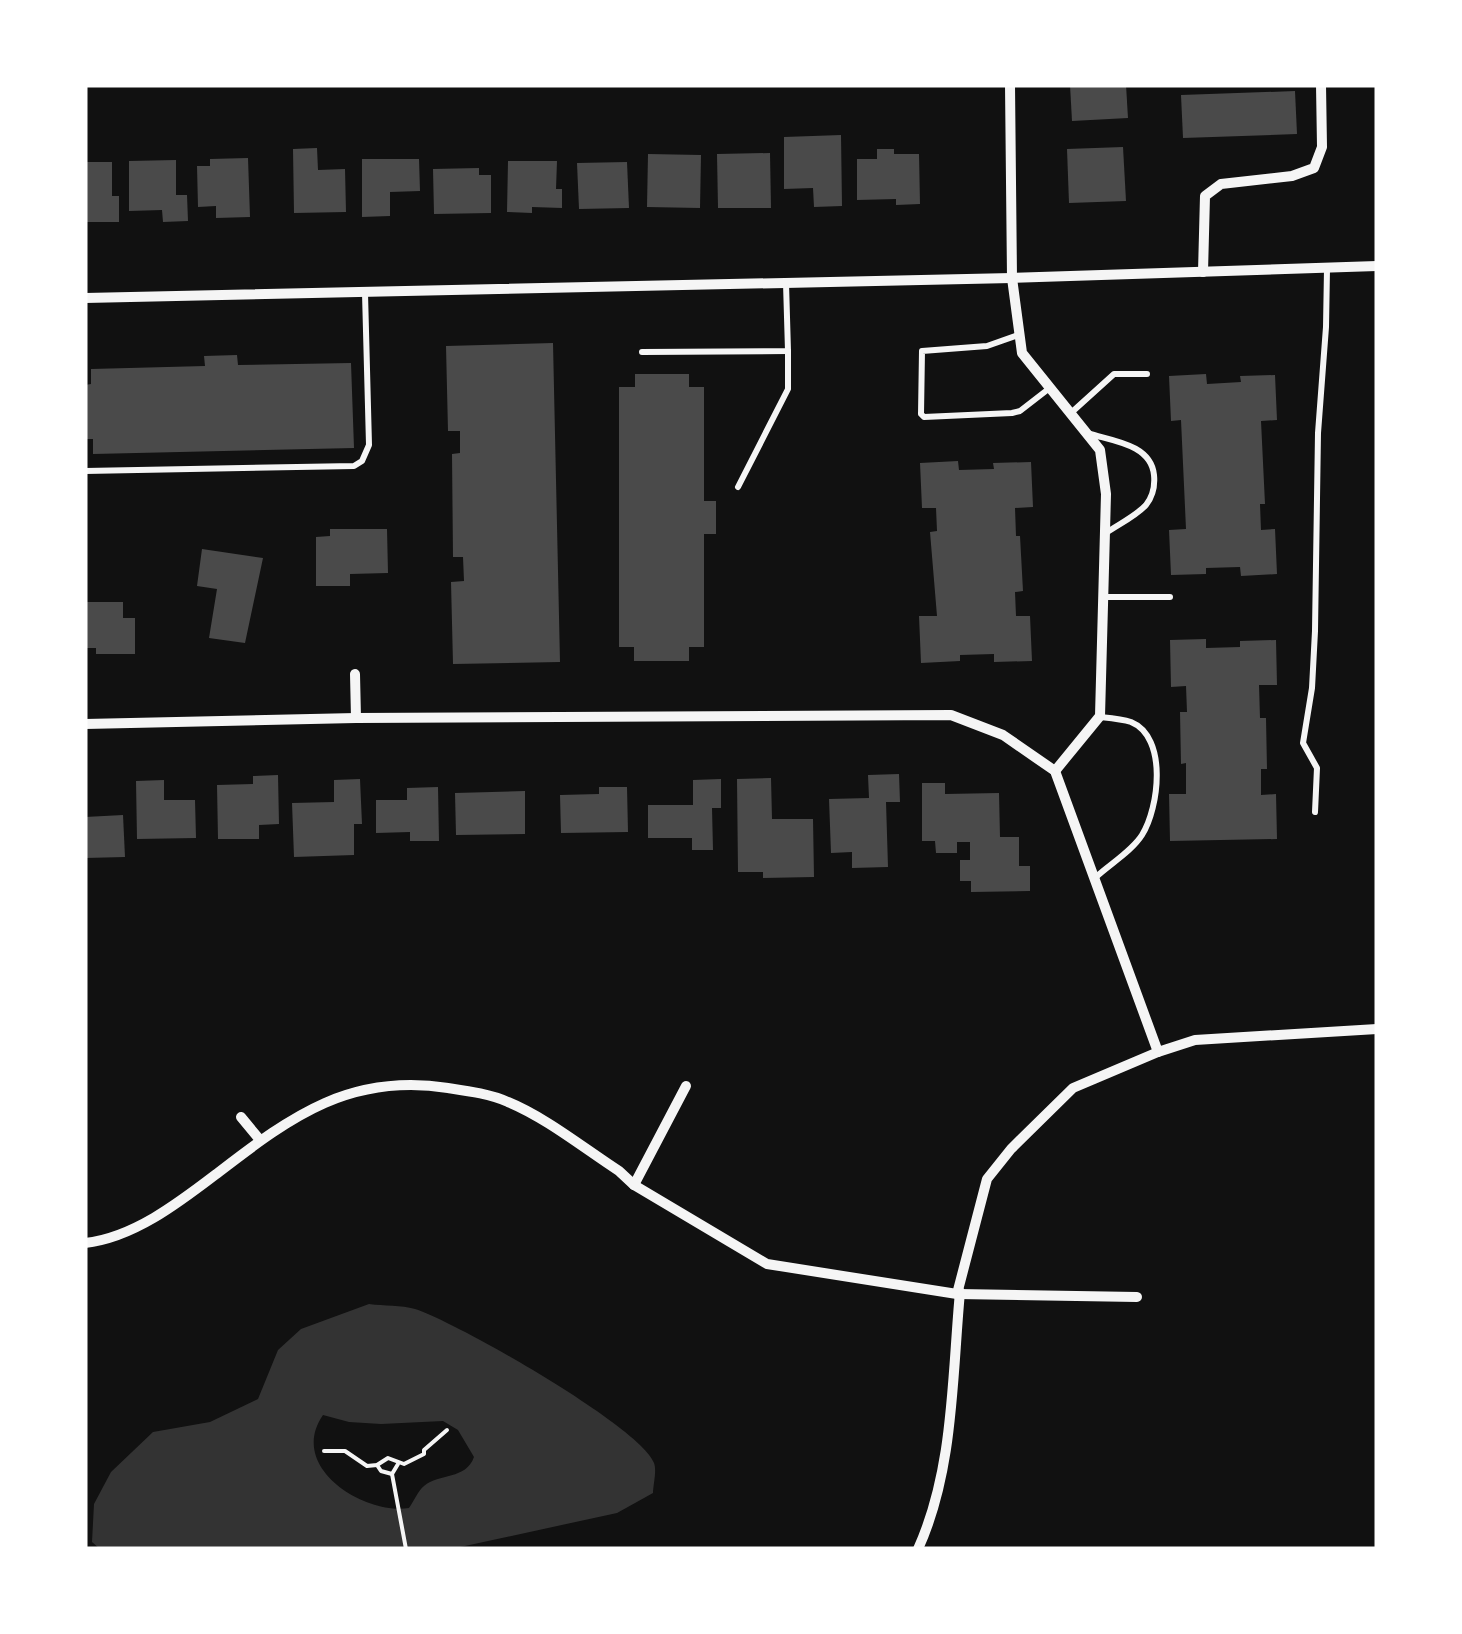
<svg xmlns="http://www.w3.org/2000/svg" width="1462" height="1634" viewBox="0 0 1462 1634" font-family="Karla,sans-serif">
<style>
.water{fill:#333;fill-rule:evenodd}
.building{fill:#4a4a4a}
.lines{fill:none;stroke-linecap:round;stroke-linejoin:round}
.path{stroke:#f5f5f5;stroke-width:4}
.service{stroke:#f5f5f5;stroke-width:6}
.minor{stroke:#f5f5f5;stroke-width:10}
</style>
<rect width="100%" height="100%" fill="#111"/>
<path class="water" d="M369,1304C384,1306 401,1305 415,1309C456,1322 641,1427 654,1463C657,1471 653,1485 653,1493L617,1513L451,1549H100L92,1542L94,1504L111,1472L153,1432L210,1422L258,1399L278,1350L301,1329ZM323,1415L349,1422L381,1424L443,1421L458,1430L474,1457C466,1480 439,1473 424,1486C418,1491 414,1501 409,1508C364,1515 287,1467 323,1415Z"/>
<g class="building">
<path d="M1070,85H1126L1128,118L1072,121Z"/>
<path d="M1295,91L1297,134L1183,138L1181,95Z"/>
<path d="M841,135L842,206L814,207L813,188L784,189V137Z"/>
<path d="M1123,147L1126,201L1069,203L1067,149Z"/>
<path d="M317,148L318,170L345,169L346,212L294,213L293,149Z"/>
<path d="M877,149H894V154H919L920,204L896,205V199L857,200V159H877Z"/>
<path d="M770,153L771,208H718L717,154Z"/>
<path d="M648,154L701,155L700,208L647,207Z"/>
<path d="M248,158L250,217L216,218V206L198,207L197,166H210V159Z"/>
<path d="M362,159H419L420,191L390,192V216L362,217Z"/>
<path d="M176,160V195H187L188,221L163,222L162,210L129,211V161Z"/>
<path d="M508,161H557L556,189H562V208L532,207V213L507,212Z"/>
<path d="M85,162H112V196H119V222H85Z"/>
<path d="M627,162L629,208L579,209L577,163Z"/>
<path d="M479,168V175H491V213L434,214L433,169Z"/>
<path d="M553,343L560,662L453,664L451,582L464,581L463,557H453L452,454L460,453V431H448L446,346Z"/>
<path d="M237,355L238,365L351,363L354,448L93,454V439H85V385L91,384V369L205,366L204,356Z"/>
<path d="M635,374H689V387H704V501H716V534H704V647H689V661H634V647H619V387H635Z"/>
<path d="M1206,374L1207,384L1241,382L1240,376L1275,375L1277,420L1261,421L1265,504H1260L1261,530L1275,529L1277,574L1241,576L1240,567L1206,568V574L1171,575L1169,530L1186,529L1181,420L1171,421L1169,376Z"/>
<path d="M958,461L959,470L994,469L993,463L1031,462L1033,507L1015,508L1016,536H1020L1023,591L1015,592L1016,616H1030L1032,661L994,662V654L960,655V661L921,663L919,616H937L930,532L937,531L936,508H922L920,463Z"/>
<path d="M330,529H387L388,573L350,574V586H316V537L330,536Z"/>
<path d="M202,549L263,558L245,643L209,638L217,589L197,586Z"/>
<path d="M85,602H123V618H135V654H96V648H85Z"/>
<path d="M1206,639V648L1240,647V641L1276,640L1277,685H1259L1260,718H1266L1267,769H1261V795L1276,794L1277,839L1170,841L1169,794H1186V763L1181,764L1180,712H1187L1186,686L1171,687L1170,640Z"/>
<path d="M899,774L900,802H886L888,867L852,868V852L831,853L829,799L869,798L868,775Z"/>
<path d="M278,775L279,824L259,825V839H218L217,785L253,784V776Z"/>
<path d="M771,778L772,819H813L814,877L763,878V872H738L737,779Z"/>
<path d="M360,779L362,824H354V855L294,857L292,803L334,802V780Z"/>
<path d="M721,779V808H712L713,850H692V838H648V805H693V780Z"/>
<path d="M164,780V800H195L196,838L137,839L136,781Z"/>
<path d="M922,783H945V794L999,793L1000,837H1019V866H1030V891L971,892V881H960V860H970V842H957V853H936L935,841H922Z"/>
<path d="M438,787L439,841H410V832L376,833V800H407V788Z"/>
<path d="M599,787H627L628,832L561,833L560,795L599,794Z"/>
<path d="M525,791V834L456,835L455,793Z"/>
<path d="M123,815L125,857L85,858V817Z"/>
</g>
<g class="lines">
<g class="path">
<path d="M324,1451H345L367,1466L377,1465L388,1458L404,1464L424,1454V1450L447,1430"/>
<path d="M377,1465L381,1471L392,1474L398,1464"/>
<path d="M392,1474L406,1549"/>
</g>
<g class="service">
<path d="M1018,335L987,346L922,351L921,414L924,417L1012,413L1020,411L1051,387"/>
<path d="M642,352L788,351L786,283"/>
<path d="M1072,412L1114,374H1147"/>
<path d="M1090,434C1114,441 1151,445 1154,475C1155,485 1153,496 1146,505C1136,516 1119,524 1106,533"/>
<path d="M85,471L354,466L362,461L369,445L365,293"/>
<path d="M738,487L788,389V351"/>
<path d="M1104,597H1170"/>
<path d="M1315,812L1317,768L1303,743L1312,688L1315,631L1318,433L1326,327L1327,269"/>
<path d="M1096,877C1110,864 1132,851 1142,835C1159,808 1168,737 1131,722C1122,719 1110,718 1100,717"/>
</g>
<g class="minor">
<path d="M1010,85L1012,278L1022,353L1100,450L1106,494L1100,716L1055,771"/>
<path d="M1203,272L1205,196L1221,184L1292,176L1314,168L1322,147L1321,85"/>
<path d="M85,298L1012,278L1377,266"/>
<path d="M355,674L356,718"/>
<path d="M85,724L356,718L951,715L1003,735L1055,771L1158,1052"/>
<path d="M241,1117L260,1140"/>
<path d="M634,1185L686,1086"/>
<path d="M85,1243C134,1238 181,1201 219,1172C293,1115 351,1073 448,1088C468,1091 490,1094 508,1102C545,1117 585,1149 619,1171L634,1185L767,1264L957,1294"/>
<path d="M957,1294L987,1179L1011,1149L1073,1088L1158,1052L1195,1040L1377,1029"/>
<path d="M958,1294L1137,1297"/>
<path d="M918,1549C954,1470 952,1377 960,1292"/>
</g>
</g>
<rect width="1462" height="1634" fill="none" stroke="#ffffff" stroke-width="175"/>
</svg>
